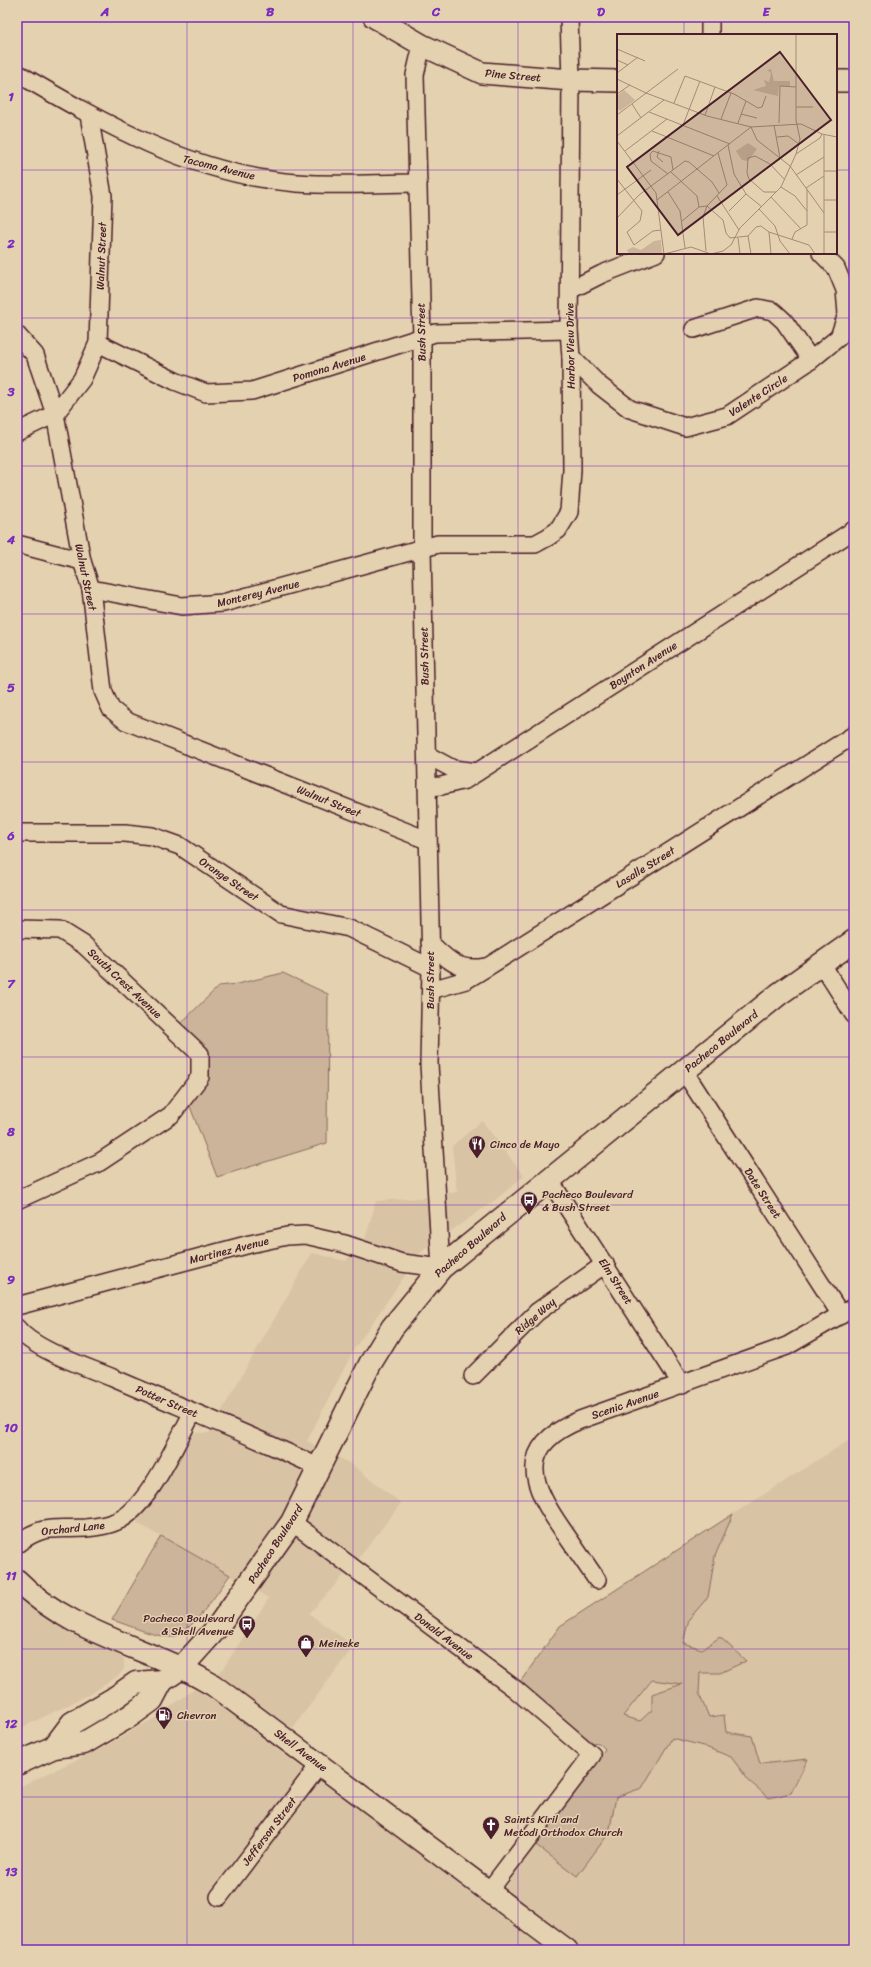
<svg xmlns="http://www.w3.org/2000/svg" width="871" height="1967" viewBox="0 0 871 1967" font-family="Sriracha,sans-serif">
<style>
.built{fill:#d8c3a5}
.green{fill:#cbb499;stroke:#8a6a62;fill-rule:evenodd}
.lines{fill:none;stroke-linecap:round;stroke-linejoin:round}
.minor-casing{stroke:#4a1f2b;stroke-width:20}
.tertiary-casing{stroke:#4a1f2b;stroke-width:24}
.secondary-casing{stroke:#4a1f2b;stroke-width:25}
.minor{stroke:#e4d1af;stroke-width:17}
.tertiary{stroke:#e4d1af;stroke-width:21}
.secondary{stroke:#e4d1af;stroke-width:22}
.grid{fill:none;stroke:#7b2cbf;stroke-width:1;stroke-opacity:0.55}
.labels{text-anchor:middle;stroke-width:3;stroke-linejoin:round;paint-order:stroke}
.street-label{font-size:11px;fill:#4a1f2b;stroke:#e4d1af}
.poi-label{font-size:11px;fill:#4a1f2b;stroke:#e4d1af;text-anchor:start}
.inset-road{fill:none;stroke:#a68a7a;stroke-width:1}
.view{fill:#4a1f2b;fill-opacity:0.15;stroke:#4a1f2b;stroke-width:2}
.inset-edge{fill:none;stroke:#4a1f2b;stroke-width:2}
.neatline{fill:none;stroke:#7b2cbf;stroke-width:1.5}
.grid-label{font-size:13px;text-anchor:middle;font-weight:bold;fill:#7b2cbf}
</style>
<rect width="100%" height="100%" fill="#e4d1af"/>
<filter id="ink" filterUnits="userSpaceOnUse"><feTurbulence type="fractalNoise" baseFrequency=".025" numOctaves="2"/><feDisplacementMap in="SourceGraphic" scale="8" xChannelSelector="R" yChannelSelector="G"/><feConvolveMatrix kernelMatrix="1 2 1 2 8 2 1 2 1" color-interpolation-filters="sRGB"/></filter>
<g filter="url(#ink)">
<g class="built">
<path d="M482,1121L524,1176L495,1200L421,1252L354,1349L307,1441L351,1464L401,1503L359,1558L309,1614L354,1646L277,1749L492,1906L603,1752L623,1716L683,1643L713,1527L854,1437V1950H17V1788L106,1746L153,1719L222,1670L269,1598L137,1523L193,1433H209L312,1253L346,1261L366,1237L376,1201L419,1198L457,1192L452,1146Z"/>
<path d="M17,1592L118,1651L124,1660V1669L119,1675L94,1692L17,1730Z"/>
</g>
<g class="green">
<path d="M283,973L328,994L327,1143L217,1177L186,1096L200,1054L175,1029L219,986L237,984Z"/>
<path d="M733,1514L715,1556L708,1597L689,1619L683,1643L702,1649L720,1637L746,1661L720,1673H700L699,1694L709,1717L724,1715L726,1732L752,1736L760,1764L808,1759L791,1793L769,1798L749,1781L731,1757L703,1746L672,1738L642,1788L616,1797L609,1833L577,1876L536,1845L605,1749L599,1743L590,1742L520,1682L560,1626ZM652,1680L682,1684L652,1694V1710L640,1721L623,1716Z"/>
<path d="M161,1536L230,1575C219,1590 190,1636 171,1637C154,1637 129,1625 112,1620Z"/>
</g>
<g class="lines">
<g class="minor-casing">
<g id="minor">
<path d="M710,17V35"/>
<path d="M17,73C104,124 193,175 297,183C337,186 378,183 418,183"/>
<path d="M89,115L103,196L98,343L82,379L55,414L82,561L91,589L103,691L111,709L126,721L427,840"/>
<path d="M570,290L602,274L656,253"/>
<path d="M694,329L758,308L773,311L784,321L811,360"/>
<path d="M17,335L35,355L55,414L17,432"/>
<path d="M98,343L175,381L206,393L252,391L435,333L569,330"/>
<path d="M571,357L599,385L630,409L685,427L727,416L811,360L839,337L847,314L845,290L836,268L821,253"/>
<path d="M17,544L82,561"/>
<path d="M91,589L182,606L223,603L438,544H535L548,537L558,530L569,512L572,470L571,357L569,330L571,80L569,17"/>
<path d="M427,755L453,769L477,772"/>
<path d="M427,787L441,786L465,780L854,530"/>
<path d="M17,833H125L152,836L180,846L281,914L349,928L431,968"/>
<path d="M17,929L60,930L84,945L200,1054V1077L171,1115L100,1162L17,1200"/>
<path d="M430,943C448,960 458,972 485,967"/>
<path d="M821,963L854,1015"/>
<path d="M431,990L466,980L489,966L854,735"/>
<path d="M684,1071L841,1315"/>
<path d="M549,1179L682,1385"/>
<path d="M17,1306L250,1244L287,1236L305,1235L345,1244L402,1263L441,1268L429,1064L431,968L422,549V338L415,75L422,45"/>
<path d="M17,1328C34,1350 87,1367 113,1378C182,1408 252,1435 320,1468"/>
<path d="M473,1376L537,1312L605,1264"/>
<path d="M292,1522L515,1689L592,1755L489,1891"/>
<path d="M17,1544C44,1523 55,1530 86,1528C96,1527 106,1526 115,1522C147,1511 177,1441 193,1412"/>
<path d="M597,1580C586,1564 575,1548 564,1532C531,1485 514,1447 580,1420L787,1346L854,1307"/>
<path d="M219,1897L320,1764"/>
</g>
</g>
<g class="tertiary-casing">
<g id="tertiary">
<path d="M374,17L422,45L482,73L571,80L618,81"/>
<path d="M836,81H854"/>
<path d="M17,1580C61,1625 125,1642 181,1668C192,1673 202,1679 213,1685L567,1950"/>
</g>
</g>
<g class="secondary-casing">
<g id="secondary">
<path d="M54,1747L72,1723L113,1699L136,1683L162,1681"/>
<path d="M17,1764L54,1747L84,1743L130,1716L152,1700L162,1681L181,1668L216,1629L292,1522L370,1364L392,1328L441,1268L779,994L854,941"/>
</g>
</g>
<use href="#minor" class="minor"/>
<use href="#tertiary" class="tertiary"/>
<use href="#secondary" class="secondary"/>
</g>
</g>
<path class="grid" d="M187,17V1950M353,17V1950M518,17V1950M684,17V35M17,170H618M836,170H854M684,253V1950M17,318H854M17,466H854M17,614H854M17,762H854M17,910H854M17,1057H854M17,1205H854M17,1353H854M17,1501H854M17,1649H854M17,1797H854"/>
<defs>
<g id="restaurant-pin" transform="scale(0.9)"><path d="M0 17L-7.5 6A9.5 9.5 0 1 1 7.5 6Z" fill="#4a1f2b" stroke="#e4d1af"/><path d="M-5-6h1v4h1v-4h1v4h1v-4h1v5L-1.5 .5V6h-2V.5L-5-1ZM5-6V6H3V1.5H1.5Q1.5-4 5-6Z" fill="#fff"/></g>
<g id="bus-pin" transform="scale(0.9)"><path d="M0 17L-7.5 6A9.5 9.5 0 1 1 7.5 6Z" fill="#4a1f2b" stroke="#e4d1af"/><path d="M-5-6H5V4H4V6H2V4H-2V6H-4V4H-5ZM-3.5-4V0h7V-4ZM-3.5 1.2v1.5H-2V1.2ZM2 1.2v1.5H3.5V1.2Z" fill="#fff"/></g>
<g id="shop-pin" transform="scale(0.9)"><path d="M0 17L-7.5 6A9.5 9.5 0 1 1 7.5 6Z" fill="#4a1f2b" stroke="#e4d1af"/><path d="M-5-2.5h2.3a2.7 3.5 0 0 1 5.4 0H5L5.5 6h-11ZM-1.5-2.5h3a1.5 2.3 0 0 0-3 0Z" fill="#fff"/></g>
<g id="fuel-pin" transform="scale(0.9)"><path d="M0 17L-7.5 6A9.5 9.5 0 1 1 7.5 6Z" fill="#4a1f2b" stroke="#e4d1af"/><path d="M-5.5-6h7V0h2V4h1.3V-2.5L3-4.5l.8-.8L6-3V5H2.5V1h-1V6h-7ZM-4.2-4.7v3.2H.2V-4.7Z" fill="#fff"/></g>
<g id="church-pin" transform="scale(0.9)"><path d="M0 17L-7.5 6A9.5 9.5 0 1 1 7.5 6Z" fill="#4a1f2b" stroke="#e4d1af"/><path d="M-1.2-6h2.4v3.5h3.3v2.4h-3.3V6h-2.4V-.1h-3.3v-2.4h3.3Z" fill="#fff"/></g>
</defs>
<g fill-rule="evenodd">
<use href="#restaurant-pin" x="477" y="1144"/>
<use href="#bus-pin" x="529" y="1200"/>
<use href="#bus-pin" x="247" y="1624"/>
<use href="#shop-pin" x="306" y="1643"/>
<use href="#fuel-pin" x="164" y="1715"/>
<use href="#church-pin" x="491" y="1825"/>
</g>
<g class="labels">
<g class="street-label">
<text transform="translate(513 75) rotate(5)" y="4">Pine Street</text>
<text transform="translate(219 167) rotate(14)" y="4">Tacoma Avenue</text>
<text transform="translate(101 256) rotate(-88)" y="4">Walnut Street</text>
<text transform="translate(421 332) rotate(-91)" y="4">Bush Street</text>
<text transform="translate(570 346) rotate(-91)" y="4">Harbor View Drive</text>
<text transform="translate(329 367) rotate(-17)" y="4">Pomona Avenue</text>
<text transform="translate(758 395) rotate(-33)" y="4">Valente Circle</text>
<text transform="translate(86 577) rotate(78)" y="4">Walnut Street</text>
<text transform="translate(258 593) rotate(-14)" y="4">Monterey Avenue</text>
<text transform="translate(424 656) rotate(-91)" y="4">Bush Street</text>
<text transform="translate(643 665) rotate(-33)" y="4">Boynton Avenue</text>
<text transform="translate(329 801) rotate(22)" y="4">Walnut Street</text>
<text transform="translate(645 867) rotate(-32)" y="4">Lasalle Street</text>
<text transform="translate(229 879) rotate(34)" y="4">Orange Street</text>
<text transform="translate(430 980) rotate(-90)" y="4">Bush Street</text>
<text transform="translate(125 983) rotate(43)" y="4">South Crest Avenue</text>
<text transform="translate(721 1041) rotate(-39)" y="4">Pacheco Boulevard</text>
<text transform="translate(763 1193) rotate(57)" y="4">Date Street</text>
<text transform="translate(470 1245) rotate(-41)" y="4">Pacheco Boulevard</text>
<text transform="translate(229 1250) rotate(-14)" y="4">Martinez Avenue</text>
<text transform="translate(616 1281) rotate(57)" y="4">Elm Street</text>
<text transform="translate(535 1316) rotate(-41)" y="4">Ridge Way</text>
<text transform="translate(167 1401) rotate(23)" y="4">Potter Street</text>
<text transform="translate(625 1404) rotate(-19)" y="4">Scenic Avenue</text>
<text transform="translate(73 1528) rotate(-6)" y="4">Orchard Lane</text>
<text transform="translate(275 1544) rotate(-57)" y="4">Pacheco Boulevard</text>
<text transform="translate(444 1636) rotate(37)" y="4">Donald Avenue</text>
<text transform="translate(301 1750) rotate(37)" y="4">Shell Avenue</text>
<text transform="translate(269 1831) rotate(-53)" y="4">Jefferson Street</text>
</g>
<g class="poi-label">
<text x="490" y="1148">Cinco de Mayo</text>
<text x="542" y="1198">Pacheco Boulevard<tspan x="542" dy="13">&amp; Bush Street</tspan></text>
<text x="234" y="1622" text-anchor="end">Pacheco Boulevard<tspan x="234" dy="13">&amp; Shell Avenue</tspan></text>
<text x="319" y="1647">Meineke</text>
<text x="177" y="1719">Chevron</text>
<text x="504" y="1823">Saints Kiril and<tspan x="504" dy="13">Metodi Orthodox Church</tspan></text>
</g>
</g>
<g transform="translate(617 34)">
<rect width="220" height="220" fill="#e4d1af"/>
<path d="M154,35L157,47H173V52H162L161,62L136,56L149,52L147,46L152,48L154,39L150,36ZM7,56L18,66L3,77L0,73V62ZM131,109L140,115L131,127L125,126L119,117ZM44,206L45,220H12L10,216L16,213L24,216L37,207Z" fill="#cbb499"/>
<path class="inset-road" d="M0,15L28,27M0,26L11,31M0,39L21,23M0,45L29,59L90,82L134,93L184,90L205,100L220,103M0,60L13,51M57,69L68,42L117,60L141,74L145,73L149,62M15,70L24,84M179,73H196M32,78L113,110M124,80L140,84M0,81L61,35M88,81L98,53M104,85L114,59M121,89L129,67M162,89L163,52L179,53M66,91L83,47M157,91L163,124M35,97L97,122M207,101V220M0,102L47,66M160,103L171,102L182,110M0,107L39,159L47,220M111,111L117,140L129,160L145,173M8,117L50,85M42,117L40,123L46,128M179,120L203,104L205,100M207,137H220M54,138L80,162L82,173M51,140L34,127L33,120L36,117L54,123L56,136M179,141L207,123M0,145L25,177L23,187L10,198L17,211L36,197L44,196M164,153L178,162L190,177M189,154L207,142M51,158L63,177L68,214M159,158H147L132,145L130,139L131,124L138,122L153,130L168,146M0,161L34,136M100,162L122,196M154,163L184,195M40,166L134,93L140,106L173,132L207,179M207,166H220M142,175L158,192L163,207L173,220M112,177L129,160M0,184L22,161L68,127L72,128L95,148L102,159M65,187L82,173L90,172L110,151L101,119M152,198L154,220M207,198H220M131,202L134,220M121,204L123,220M175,205L178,198L190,191V155M89,217L86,183L90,172L106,186L109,199L113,204L131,202L139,193L144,192L152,198L192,211L198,220M47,220L74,213L94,220M94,220L106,217L114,211L123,194L164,153L179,120L183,105L179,86V0"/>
<path class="view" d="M163,18L214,86L61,201L10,133Z"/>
<rect width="220" height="220" class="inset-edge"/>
</g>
<rect width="871" height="1967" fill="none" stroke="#e4d1af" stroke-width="44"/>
<rect x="22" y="22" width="827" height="1923" class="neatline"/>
<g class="grid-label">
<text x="105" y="16">A</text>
<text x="270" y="16">B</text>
<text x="436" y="16">C</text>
<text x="601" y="16">D</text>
<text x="766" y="16">E</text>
<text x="11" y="101">1</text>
<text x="11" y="248">2</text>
<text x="11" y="396">3</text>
<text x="11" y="544">4</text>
<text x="11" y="692">5</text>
<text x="11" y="840">6</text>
<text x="11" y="988">7</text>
<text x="11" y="1136">8</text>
<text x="11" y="1284">9</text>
<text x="11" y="1432">10</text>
<text x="11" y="1580">11</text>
<text x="11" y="1728">12</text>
<text x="11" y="1876">13</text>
</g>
</svg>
